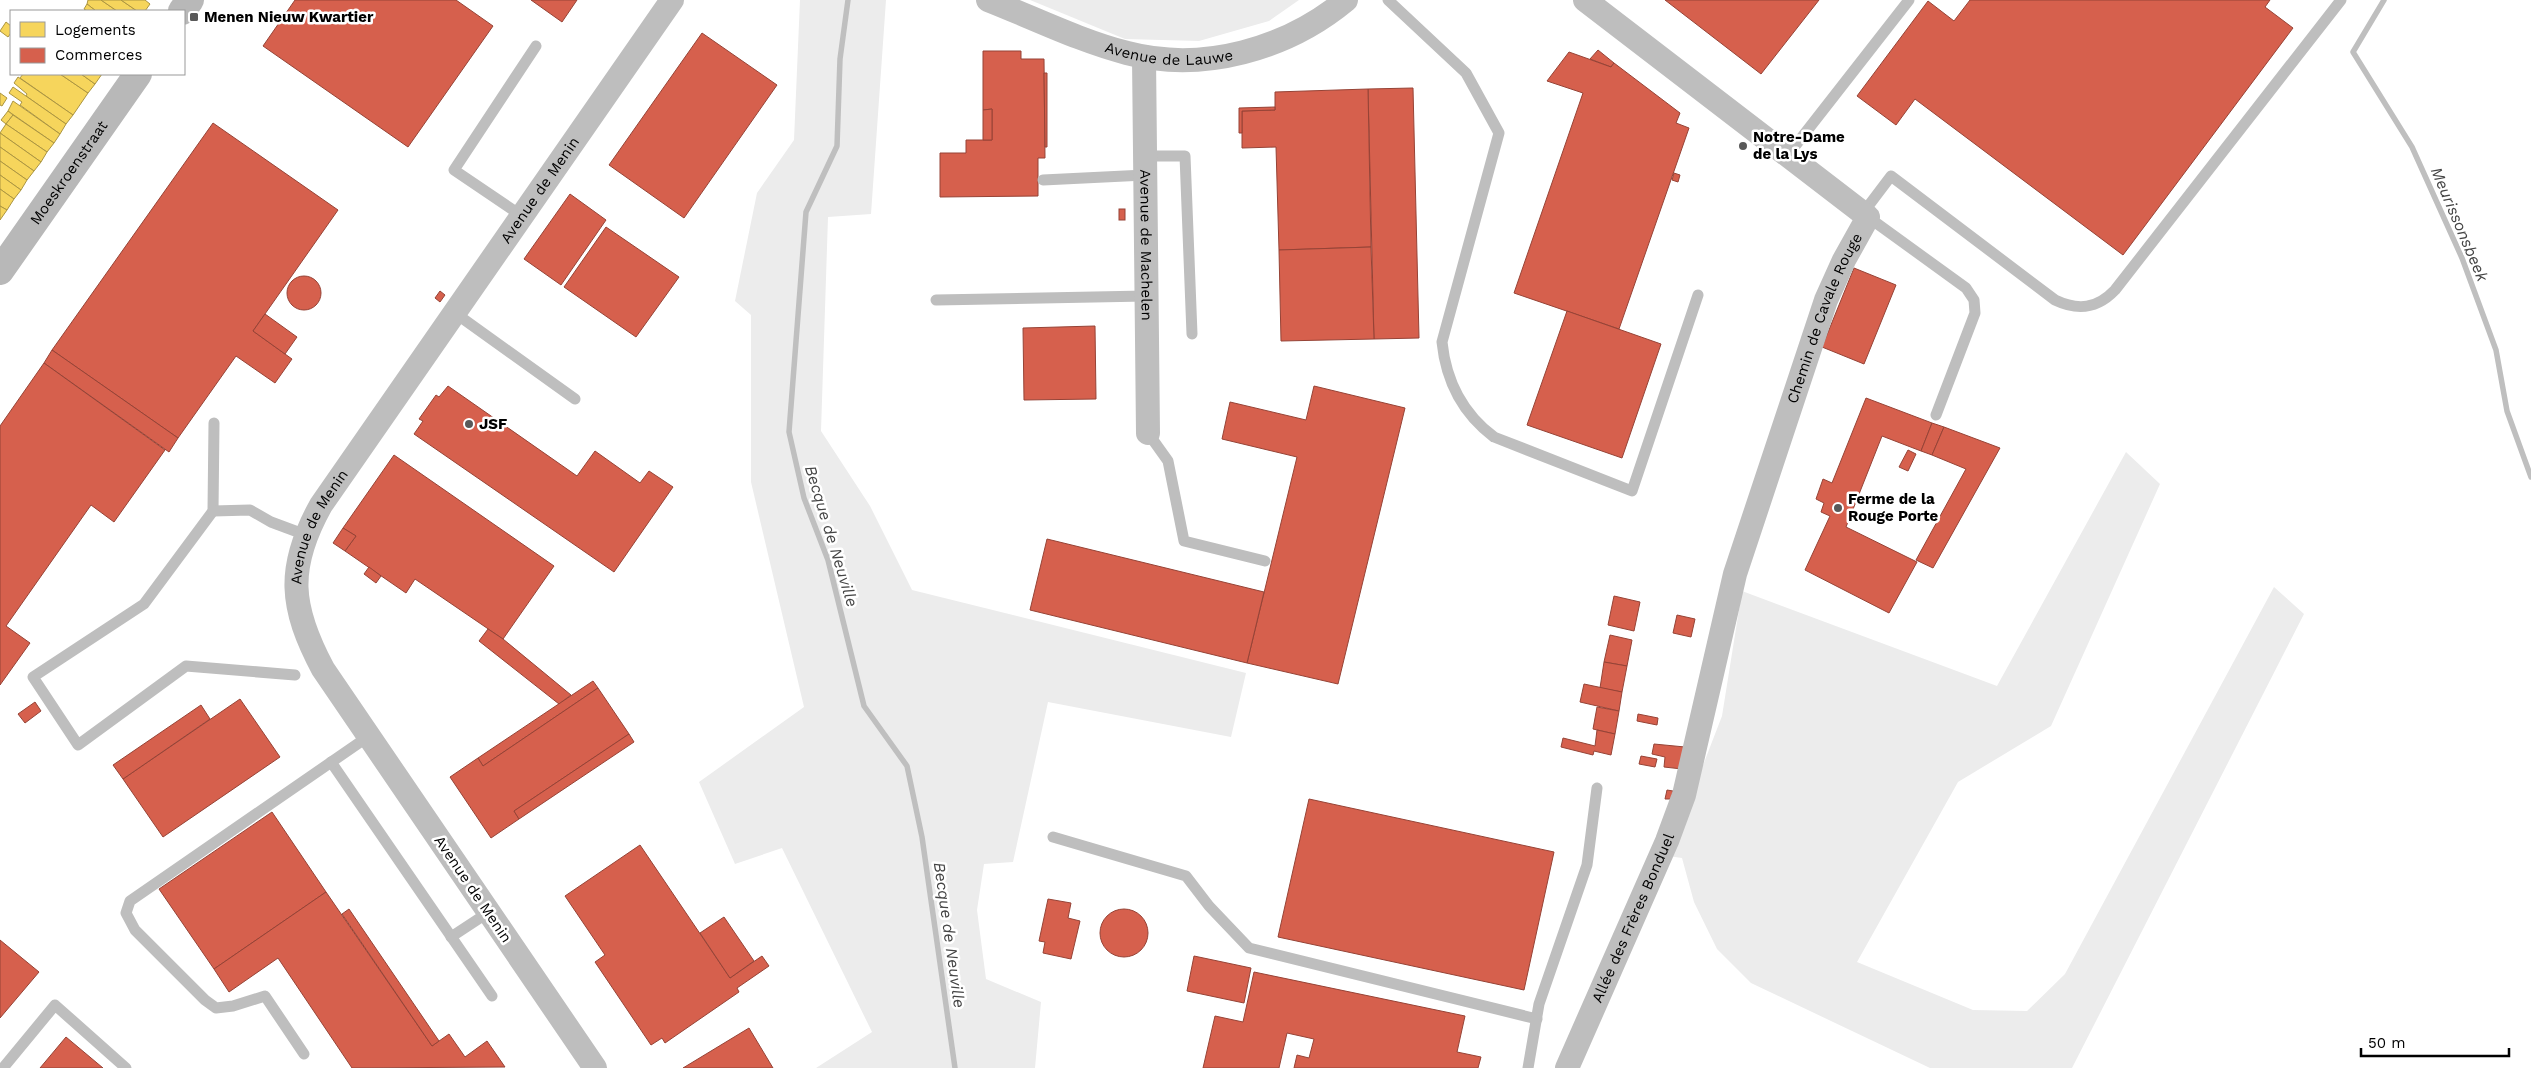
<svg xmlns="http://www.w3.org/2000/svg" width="2531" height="1068" viewBox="0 0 2531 1068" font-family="'Work Sans',sans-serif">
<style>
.green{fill:#ececec}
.homes{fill:#f6d55c;stroke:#ac9540}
.shops{fill:#d6604d;stroke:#964336}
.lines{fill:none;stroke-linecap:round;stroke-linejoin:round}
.stream{stroke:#bfbfbf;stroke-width:5.5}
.lane{stroke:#bebebe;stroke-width:11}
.street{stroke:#bebebe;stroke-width:24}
.secondary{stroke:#b8b8b8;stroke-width:28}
.poi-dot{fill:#595959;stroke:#fff;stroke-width:2}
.labels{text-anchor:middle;stroke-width:5;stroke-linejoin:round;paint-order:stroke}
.poi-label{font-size:15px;font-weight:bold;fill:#000;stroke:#fff;text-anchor:start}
.street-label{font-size:15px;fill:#000;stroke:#fff}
.water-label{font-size:16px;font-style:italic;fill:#444;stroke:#fff}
</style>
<rect width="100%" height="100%" fill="#fff"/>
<g class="green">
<path d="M800,0H886L871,214L828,217L821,431L870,506L912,590L1246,673L1231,737L1048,702L1013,862L984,864L977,910L986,979L1041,1002L1035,1068H816L872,1032L782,848L735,864L699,782L804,707L751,482V315L735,301L757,193L794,140Z"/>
<path d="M1030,0H1299L1269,21L1199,41L1125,39Z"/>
<path d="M2126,452L2160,484L2051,726L1958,782L1857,962L1973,1010L2027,1011L2065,974L2274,587L2304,614L2072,1068H1930L1751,983L1717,949L1694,902L1682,858L1668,856L1722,716L1742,591L1997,686Z"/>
</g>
<g class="homes">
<path d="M88,0H101L117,11H96L87,4Z"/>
<path d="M101,0H121L137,11H117Z"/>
<path d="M121,0H145L150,4L145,11H137Z"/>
<path d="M87,4L96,11H87L84,9Z"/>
<path d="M6,22L11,26V33L8,37L0,31Z"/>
<path d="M23,74H60L88,93L73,115L20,78Z"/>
<path d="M60,74H81L95,84L88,93Z"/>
<path d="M81,74H102L95,84Z"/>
<path d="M18,77L73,115L66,124L26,96L27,94L14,83Z"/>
<path d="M13,87L66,124L60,134L20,105L22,102L9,93Z"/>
<path d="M0,93L7,98L2,106L0,105Z"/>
<path d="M13,101L60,134L54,143L8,111Z"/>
<path d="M8,111L13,115L6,124L1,120Z"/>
<path d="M13,115L54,143L47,152L6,124Z"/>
<path d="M6,124L47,152L41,162L0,133Z"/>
<path d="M0,133L41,162L34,171L0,147Z"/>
<path d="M0,147L34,171L27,180L0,161Z"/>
<path d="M0,161L27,180L21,190L0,175Z"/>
<path d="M0,175L21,190L14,199L0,189Z"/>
<path d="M0,189L14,199L7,210L0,206Z"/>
<path d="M0,206L7,210L0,220Z"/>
</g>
<g class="shops">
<path d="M295,0H456L493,26L408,147L263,46Z"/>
<path d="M531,0H577L562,22Z"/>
<path d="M1665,0H1819L1761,74Z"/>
<path d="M1970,0H2270L2265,7L2293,28L2123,255L1915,99L1896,125L1857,96L1928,1L1954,21Z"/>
<path d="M702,33L777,85L684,218L609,165Z"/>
<path d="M1598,50L1614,63L1611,67L1590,59Z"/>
<path d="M983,51H1021V59H1044L1045,158H1038V196L940,197V153H966V140H992V109L983,110Z"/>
<path d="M1569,52L1611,67L1614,63L1680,113L1676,123L1689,128L1619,329L1514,293L1583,93L1547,81Z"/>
<path d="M1044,73H1047V147H1045Z"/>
<path d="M1413,88L1419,338L1374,339L1368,89Z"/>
<path d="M1368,89L1371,247L1279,250L1276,147L1242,148V111L1275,110V92Z"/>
<path d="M1275,107V110L1242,111V133H1239V108Z"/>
<path d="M992,109V140H983V110Z"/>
<path d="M213,123L338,210L253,331L292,359L275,383L236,356L178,438L52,350Z"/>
<path d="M1744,142L1748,146L1743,151L1739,146Z"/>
<path d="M1674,173L1680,175L1678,182L1672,180Z"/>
<path d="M570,194L606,220L561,285L524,259Z"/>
<rect x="1119" y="209" width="6" height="11"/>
<path d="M606,227L679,277L636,337L564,287Z"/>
<path d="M1371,247L1374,339L1281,341L1279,250Z"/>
<path d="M1854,268L1896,285L1864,364L1822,347Z"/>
<circle cx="304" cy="293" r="17"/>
<path d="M440,291L445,295L440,302L435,298Z"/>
<path d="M1567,311L1661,344L1622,458L1527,425Z"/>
<path d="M265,314L297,337L285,354L253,331Z"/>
<path d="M1095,326L1096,399L1024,400L1023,328Z"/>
<path d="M52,350L178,438L169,452L44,363Z"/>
<path d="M44,363L165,450L114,522L91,505L6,626L30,643L0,685V426Z"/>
<path d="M448,386L577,476L595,451L640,483L649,471L673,487L614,572L414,434L423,421L419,419L436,395L439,397Z"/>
<path d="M1314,386L1405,408L1338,684L1247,663L1297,457L1222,439L1230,402L1306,420Z"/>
<path d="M1866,398L1932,423L1921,451L1882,436L1846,527L1917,562L1889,613L1805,570L1830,516L1821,512L1824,503L1816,499L1823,479L1832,483Z"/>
<path d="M1932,423L1944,427L1932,455L1921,451Z"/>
<path d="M1944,427L2000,448L1933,568L1916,560L1966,469L1932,455Z"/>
<path d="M1908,450L1916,454L1908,471L1899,467Z"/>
<path d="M394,455L554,566L503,639L415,579L406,593L345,551L356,536L343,528Z"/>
<path d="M343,528L356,536L345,551L333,543Z"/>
<path d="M1047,539L1264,592L1247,663L1030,610Z"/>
<path d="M369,567L381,576L376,583L364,574Z"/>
<path d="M1614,596L1640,602L1634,631L1608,625Z"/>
<path d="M1677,615L1695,619L1691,637L1673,633Z"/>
<path d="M488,629L503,639L571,695L559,704L479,641Z"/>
<path d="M1610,635L1632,640L1627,666L1604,662Z"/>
<path d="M1604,662L1627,666L1622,692L1600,688Z"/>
<path d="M593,681L598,688L483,766L478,758Z"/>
<path d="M1584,684L1622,692L1619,711L1580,702Z"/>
<path d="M598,688L629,734L514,811L519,819L491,838L450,777L478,758L483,766Z"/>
<path d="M240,699L280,757L163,837L123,779Z"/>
<path d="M35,702L41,711L25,723L18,714Z"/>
<path d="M201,705L210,719L123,779L113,765Z"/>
<path d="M1597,707L1619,711L1615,734L1593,729Z"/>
<path d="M1638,714L1658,718L1657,725L1637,721Z"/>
<path d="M1597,730L1615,734L1611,755L1594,751L1593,755L1561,747L1563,738L1595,746Z"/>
<path d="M629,734L634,742L519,819L514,811Z"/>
<path d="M1654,744L1685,747L1682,769L1664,767L1665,757L1652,754Z"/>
<path d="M1641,756L1657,759L1655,767L1639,764Z"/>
<path d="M1667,790L1673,791L1671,799H1665Z"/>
<path d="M1309,799L1554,852L1524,990L1278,937Z"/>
<path d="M272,812L326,892L214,969L159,889Z"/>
<path d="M640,845L730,978L762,956L769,966L737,988L739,992L665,1043L662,1038L651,1045L595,962L605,955L565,896Z"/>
<path d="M326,892L432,1046L449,1034L465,1057L487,1041L505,1067L352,1068L278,958L229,992L214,969Z"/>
<path d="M1048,899L1071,903L1068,918L1080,921L1071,959L1043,953L1045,942L1039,941Z"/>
<path d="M349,909L439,1041L432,1046L342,914Z"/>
<circle cx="1124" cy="933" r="24"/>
<path d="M724,917L754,961L730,978L700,933Z"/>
<path d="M0,940L39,972L0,1018Z"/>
<path d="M1194,956L1251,968L1244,1003L1187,991Z"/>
<path d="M1254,972L1465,1016L1457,1052L1481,1057L1478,1068H1294L1297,1055L1309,1058L1314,1039L1287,1033L1279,1068H1203L1215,1016L1243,1022Z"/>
<path d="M749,1028L773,1068H683Z"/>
<path d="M66,1037L103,1068H40Z"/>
</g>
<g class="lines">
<g class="stream">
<path d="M848,0L840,59L837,146L806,212L789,432L804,498L828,560L864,706L907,766L922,837L955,1068"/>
<path d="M2384,0L2353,52L2412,147L2462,258L2496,350L2507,411L2531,477"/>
</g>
<g class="lane">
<path d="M1388,0L1466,73L1499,133L1442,342C1446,381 1462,413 1494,437L1632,491L1698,295"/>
<path d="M1788,155L1909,0"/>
<path d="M1145,156H1185L1192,334"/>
<path d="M1043,180L1145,175"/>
<path d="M1863,213L1891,176L2055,300C2078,311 2097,309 2115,290L2341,0"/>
<path d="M522,216L454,170L536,46"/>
<path d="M1868,217L1966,288L1974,300L1975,313L1936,415"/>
<path d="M936,300L1146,296"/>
<path d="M455,313L575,399"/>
<path d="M214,423L213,511L144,604L33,677L78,745L186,666L295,675"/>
<path d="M1148,433L1168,461L1184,541L1265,561"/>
<path d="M213,511L250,510L271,522L306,535"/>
<path d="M331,762L492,996"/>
<path d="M1053,837L1186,876L1209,906L1249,948L1537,1019"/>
<path d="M451,937L489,912"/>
<path d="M304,1054L265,996L233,1006L216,1008L205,1000L135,930L126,913L130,901L369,736"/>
<path d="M3,1068L55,1005L126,1068"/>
<path d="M1528,1068L1539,1004L1587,865L1597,788"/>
</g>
<g class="street">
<path id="s1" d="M988,0C1034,18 1080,41 1127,53C1203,73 1287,49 1346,0"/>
<path id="s2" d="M1144,57L1148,433"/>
<path id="s3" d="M595,1068L323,669C290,607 286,568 321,505L672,0"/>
<path id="s4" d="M1567,1068L1667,841L1684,795L1735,574L1826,300L1844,260L1868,217L1585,0"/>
</g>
<g class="secondary">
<path d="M182,11L190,0"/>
<path id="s5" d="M0,271L138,74"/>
</g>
</g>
<g class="poi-dot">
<rect x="189" y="12" width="10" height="10" rx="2.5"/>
<circle cx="1743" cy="146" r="5"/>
<circle cx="469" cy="424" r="5"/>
<circle cx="1838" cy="508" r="5"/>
</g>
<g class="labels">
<g class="poi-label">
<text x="204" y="22">Menen Nieuw Kwartier</text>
<text x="1753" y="142">Notre-Dame<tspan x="1753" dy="17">de la Lys</tspan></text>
<text x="479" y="429">JSF</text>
<text x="1848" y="504">Ferme de la<tspan x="1848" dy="17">Rouge Porte</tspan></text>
</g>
<g class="street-label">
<text dy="5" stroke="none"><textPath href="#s1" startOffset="191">Avenue de Lauwe</textPath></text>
<text dy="5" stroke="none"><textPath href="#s5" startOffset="120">Moeskroenstraat</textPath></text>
<text dy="5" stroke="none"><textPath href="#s3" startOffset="1040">Avenue de Menin</textPath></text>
<text dy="5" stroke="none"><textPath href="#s2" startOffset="188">Avenue de Machelen</textPath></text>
<text dy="5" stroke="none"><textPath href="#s4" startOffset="795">Chemin de Cavale Rouge</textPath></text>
<text dy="5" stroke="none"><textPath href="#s3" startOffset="635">Avenue de Menin</textPath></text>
<text transform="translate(473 889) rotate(56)" y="5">Avenue de Menin</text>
<text dy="5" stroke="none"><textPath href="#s4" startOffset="164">Allée des Frères Bonduel</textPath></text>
</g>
<g class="water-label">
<text transform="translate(2460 224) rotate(67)" y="6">Meurissonsbeek</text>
<text transform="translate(832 536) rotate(73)" y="6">Becque de Neuville</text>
<text transform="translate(950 935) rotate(82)" y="6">Becque de Neuville</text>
</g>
</g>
<rect x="10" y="10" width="175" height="65" fill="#ffffff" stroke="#999999"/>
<rect x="20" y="22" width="25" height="15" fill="#f6d55c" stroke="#999999"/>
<text x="55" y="35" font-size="15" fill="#000000">Logements</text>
<rect x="20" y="48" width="25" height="15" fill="#d6604d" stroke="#999999"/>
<text x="55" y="60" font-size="15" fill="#000000">Commerces</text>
<path d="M2361 1048v8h148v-8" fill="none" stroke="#000000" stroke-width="2.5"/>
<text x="2368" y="1048" font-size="15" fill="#000000" stroke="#ffffff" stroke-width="4" paint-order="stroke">50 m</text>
</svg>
